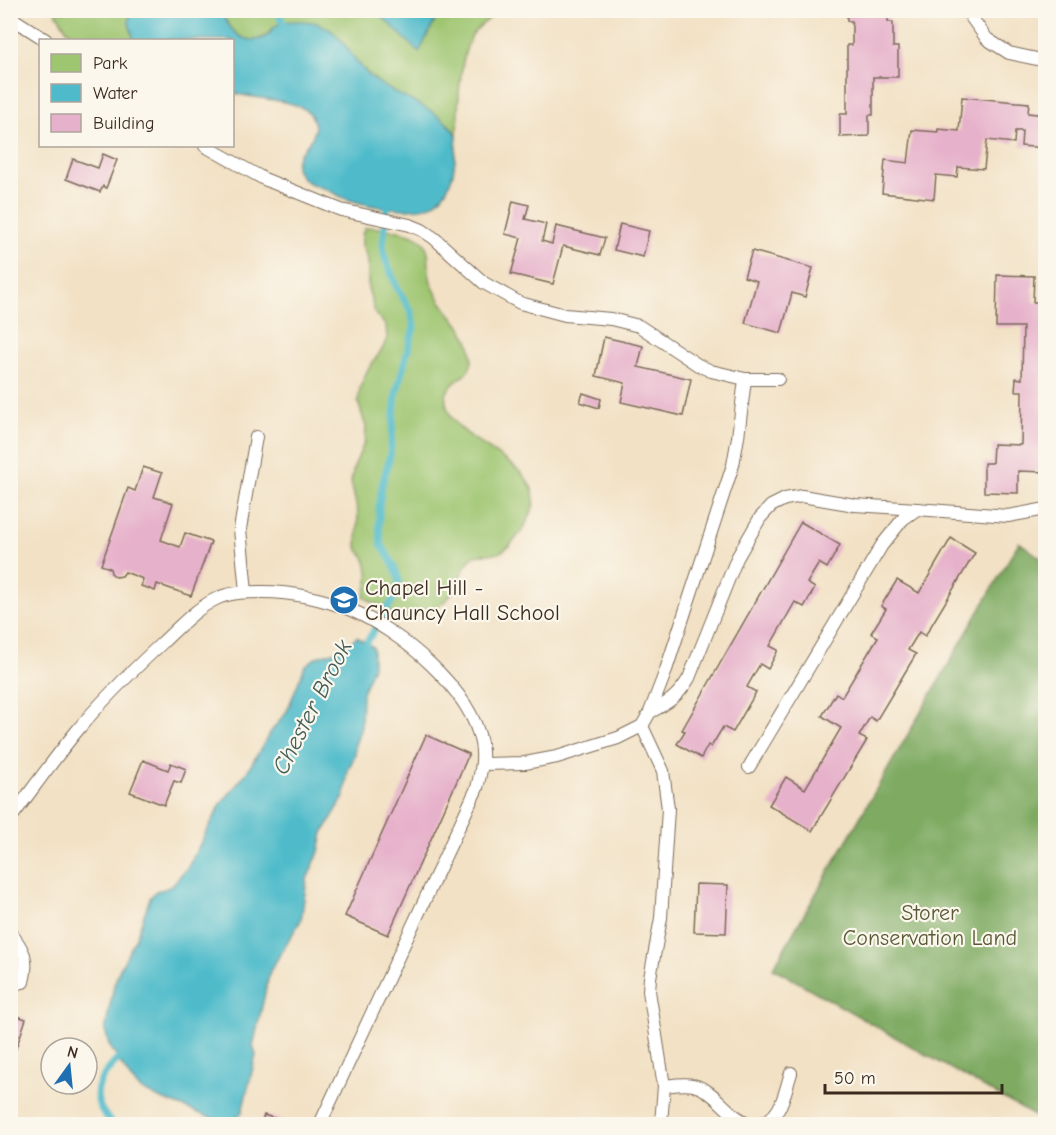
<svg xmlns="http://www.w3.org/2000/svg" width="1056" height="1135" viewBox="0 0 1056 1135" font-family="'Comic Neue',sans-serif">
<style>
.green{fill:#9ec570;stroke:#6c7847;stroke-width:1.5}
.forest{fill:#7eaa62;stroke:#5c6a40;stroke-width:1.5}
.water{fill:#4fbbca;stroke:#457274;stroke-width:1.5}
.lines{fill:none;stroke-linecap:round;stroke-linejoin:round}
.stream{stroke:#4fbbca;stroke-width:7}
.building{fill:#e6b1ca}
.lane-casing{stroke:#7b6a58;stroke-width:14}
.lane{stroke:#fff;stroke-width:12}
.labels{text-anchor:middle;stroke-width:4.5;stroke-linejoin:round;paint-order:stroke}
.poi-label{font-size:22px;fill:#3b2a1e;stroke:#fbf7ec;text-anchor:start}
.park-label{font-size:22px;fill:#595837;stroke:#fbf7ec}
.water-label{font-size:24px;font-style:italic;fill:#425d5a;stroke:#fbf7ec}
</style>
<rect width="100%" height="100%" fill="#fbf7ec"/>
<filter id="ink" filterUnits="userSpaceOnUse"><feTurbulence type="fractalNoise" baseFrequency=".0167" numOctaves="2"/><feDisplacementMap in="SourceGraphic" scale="12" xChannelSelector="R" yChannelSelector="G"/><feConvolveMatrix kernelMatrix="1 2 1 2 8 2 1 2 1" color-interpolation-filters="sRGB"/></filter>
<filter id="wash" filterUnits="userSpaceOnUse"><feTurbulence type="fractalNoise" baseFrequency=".008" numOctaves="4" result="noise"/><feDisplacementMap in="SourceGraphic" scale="24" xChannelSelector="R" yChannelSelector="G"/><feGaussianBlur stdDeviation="1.35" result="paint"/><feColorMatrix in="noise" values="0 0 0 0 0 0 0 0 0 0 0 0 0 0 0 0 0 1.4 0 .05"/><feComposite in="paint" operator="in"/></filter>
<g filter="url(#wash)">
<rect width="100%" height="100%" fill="#f2e1c5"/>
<g class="green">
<path d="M55,11H130L129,23L134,40H81L67,30Z"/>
<path d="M218,11H497C490,21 477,25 471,37C459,60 458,108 457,135C439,109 411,104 387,88C365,75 353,57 339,37L274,27C261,45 243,44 230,27C225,21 224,15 218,11Z"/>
<path d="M373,227C388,230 409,230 421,240C432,248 427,267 430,278C431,283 433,287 435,291C445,313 472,331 472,358C473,382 436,380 448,410C461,446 538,462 534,503C532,518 513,548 498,553C488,555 481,552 472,558C461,566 458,590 446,600C434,612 415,612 401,620L364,597C370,579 371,562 357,548L358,513L351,482L354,467L365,441L366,427L358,402L360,388L367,371L383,348L387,338L386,326L375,313L368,288V260L362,245V235L365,228Z"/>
</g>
<path class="forest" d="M1019,542L1046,562L1045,1122L773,968Z"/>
<g class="water">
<path d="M130,11H218C226,18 229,29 238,35C246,41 260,42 268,35C272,31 274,25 281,23C289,20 304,21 312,22C342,27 350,60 371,77C398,100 436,104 457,135C455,158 456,186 436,202C418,216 367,206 347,199C340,197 333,192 326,189C317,186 305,183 299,174C285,153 321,144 314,122C313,118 311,114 307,111C295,100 251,98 233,93L232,40H134L129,23Z"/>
<path d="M376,11H440L419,52Z"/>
<path d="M357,637L373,647V666L362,693L361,727L355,745V755L348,770L344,797L323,833L319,852L307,879L301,920L270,971L253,1046L256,1055L242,1112C236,1120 232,1122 222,1122L154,1096L140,1089L130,1078L109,1045L105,1030L114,985L119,971L137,935L150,898L156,891L165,889L173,884L188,867L221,804L247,772L270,733L287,711L305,666L317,657L339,650Z"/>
</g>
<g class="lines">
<g class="stream">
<path d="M276,10L287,29"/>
<path d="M362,650L397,593L399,580L393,564L381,544L379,526V507L382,485L390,456L396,394L414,327L411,311L397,288L385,258L383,245L387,208L385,198"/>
<path d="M113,1124C84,1096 99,1078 123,1054"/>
</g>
</g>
<g id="blocks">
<g class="building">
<path d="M847,10H888V22H893V47H898V77H873V115H869V136L840,137V114H847V45H852V21H847Z"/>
<path d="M962,97L1029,103L1028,113L1046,115V148L1021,146L1022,131H1015L1014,143L987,140L984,169L958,167L957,177L936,175L934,199L882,193L885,160L908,163L912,130L938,132V129L959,131Z"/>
<path d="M103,154L117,160L106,188L103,186L100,192L66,179L73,159L98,168Z"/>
<path d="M513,201L529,205L525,219L546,224L542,241L552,244L556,226L605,238L600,255L563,246L553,284L511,274L521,238L505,234Z"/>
<path d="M620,224L649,231L643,257L614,250Z"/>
<path d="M752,251L813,268L805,297L792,293L781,333L745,323L757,281L744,277Z"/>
<path d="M997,275L1034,276L1033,302H1046V472L1018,471V493L984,492V463H992L993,444L1021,445L1022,391H1015L1016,378L1022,379L1023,327H996Z"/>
<path d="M604,337L643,346L638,367L691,379L683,416L621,402L625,383L596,376Z"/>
<path d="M583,393L601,399L599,408L580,402Z"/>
<path d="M143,467L162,473L154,497L173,503L161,540L180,547L185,533L211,542L191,596L157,584L155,591L141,586L143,579L125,572L122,576L116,577L111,573L110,568L101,565L128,488L135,491Z"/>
<path d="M801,522L840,545L827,568L819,563L807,583L815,588L804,607L795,602L770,646L778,650L768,669L760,664L747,687L756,692L733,732L723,727L711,747L708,745L701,758L677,744L685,731L682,730Z"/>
<path d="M951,538L975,553L925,636L919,632L908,650L916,654L876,721L870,717L859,736L867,740L812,831L769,805L786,777L805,789L841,728L822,716L836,693L842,697L878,637L871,633L886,609L881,606L897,580L919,593Z"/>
<path d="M426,735L469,754L388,935L345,916Z"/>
<path d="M143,760L168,770L171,763L186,769L181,783L174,781L164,805L130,792Z"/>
<path d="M696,884L728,885L726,933L694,932Z"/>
<path d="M10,1014L26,1019L11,1063H10Z"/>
<path d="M264,1115L292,1124H261Z"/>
</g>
</g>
</g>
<g filter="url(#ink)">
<use href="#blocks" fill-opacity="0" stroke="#7b6a58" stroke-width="1.5"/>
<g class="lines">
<g class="lane-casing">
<g id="lane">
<path d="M966,10L987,39L1009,53L1046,61"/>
<path d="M10,17L46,40"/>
<path d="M205,146L264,179L341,210L410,225L422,230L434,238L484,283L520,303L565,315L611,319L639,326L698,365L711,371L745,379H778"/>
<path d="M246,592L240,529L256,437"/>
<path d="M650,712C669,703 679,695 689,678L737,558L760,518L771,506L785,499L802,496L855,505L917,509"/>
<path d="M642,726L663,771L668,809L661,918L650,978L649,991L664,1086L661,1124"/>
<path d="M483,764L525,763L557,757L618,738L642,726L650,712L665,673L733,465L738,437L745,379"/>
<path d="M749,767L882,545L903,519L917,509L1008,516L1046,509"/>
<path d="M10,819C32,790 53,760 76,732C102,700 132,671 162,643C179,627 196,608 218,598C232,592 248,592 263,592C292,592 325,599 351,610C400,631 471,689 481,743C484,759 481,772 477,788L320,1124"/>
<path d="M10,932C24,950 29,959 23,982L10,985"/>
<path d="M664,1086C673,1085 684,1083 693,1085C717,1090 728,1119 752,1124"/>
<path d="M759,1124C782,1118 784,1094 791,1073"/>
</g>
</g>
<use href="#lane" class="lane"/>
</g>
</g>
<defs>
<g id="school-disc" transform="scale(1.5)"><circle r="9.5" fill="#1f6fb2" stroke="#fbf7ec"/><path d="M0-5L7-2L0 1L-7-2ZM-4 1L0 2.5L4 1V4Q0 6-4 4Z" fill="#fff"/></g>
</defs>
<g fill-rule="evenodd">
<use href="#school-disc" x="344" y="600"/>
</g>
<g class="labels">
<g class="poi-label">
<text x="365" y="595">Chapel Hill -<tspan x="365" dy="25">Chauncy Hall School</tspan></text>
</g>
<g class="park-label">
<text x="930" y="920">Storer<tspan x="930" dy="25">Conservation Land</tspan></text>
</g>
<g class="water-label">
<text transform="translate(312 707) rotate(-63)" y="8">Chester Brook</text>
</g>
</g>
<rect width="1056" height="1135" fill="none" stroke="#fbf7ec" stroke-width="36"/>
<rect x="39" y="39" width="195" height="108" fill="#fbf7ec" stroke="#aea59a" stroke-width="1.5"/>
<rect x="51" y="54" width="30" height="18" fill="#9ec570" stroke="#aea59a" stroke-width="1.5"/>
<text x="93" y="69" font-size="18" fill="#3b2a1e">Park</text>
<rect x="51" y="84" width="30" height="18" fill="#4fbbca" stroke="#aea59a" stroke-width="1.5"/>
<text x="93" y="99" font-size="18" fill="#3b2a1e">Water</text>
<rect x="51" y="114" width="30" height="18" fill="#e6b1ca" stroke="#aea59a" stroke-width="1.5"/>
<text x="93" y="129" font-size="18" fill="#3b2a1e">Building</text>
<g transform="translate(69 1066) rotate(15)"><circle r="28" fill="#fbf7ec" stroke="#aea59a" stroke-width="1.5"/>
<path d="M0-4.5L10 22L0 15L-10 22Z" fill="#1f6fb2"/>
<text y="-9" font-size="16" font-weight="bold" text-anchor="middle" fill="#3b2a1e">N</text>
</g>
<path d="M825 1084v9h177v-9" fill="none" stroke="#3b2a1e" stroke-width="3"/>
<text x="834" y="1084" font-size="18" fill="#3b2a1e" stroke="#fbf7ec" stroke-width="4.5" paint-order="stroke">50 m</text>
</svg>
